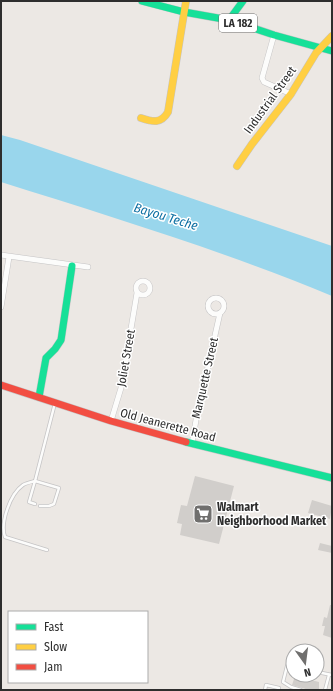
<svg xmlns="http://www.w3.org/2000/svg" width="333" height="691" viewBox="0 0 333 691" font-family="'Fira Sans Condensed',sans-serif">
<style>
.water{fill:#99d6ec}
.building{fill:#d1cecb}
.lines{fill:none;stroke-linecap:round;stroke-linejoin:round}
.lane-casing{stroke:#c5c4c5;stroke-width:4}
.street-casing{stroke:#c5c4c5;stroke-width:6}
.fast-casing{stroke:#c5c4c5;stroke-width:8}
.slow-casing{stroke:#c5c4c5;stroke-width:8}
.jam-casing{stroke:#c5c4c5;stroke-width:8}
.lane{stroke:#fcfcfb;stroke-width:2.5}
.street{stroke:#fcfcfb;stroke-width:5}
.fast{stroke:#16e098;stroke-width:7}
.slow{stroke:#ffcf43;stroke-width:7}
.jam{stroke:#f24e42;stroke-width:7}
.labels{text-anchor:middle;stroke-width:3;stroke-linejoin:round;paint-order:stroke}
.shield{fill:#fff;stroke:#6d6d6d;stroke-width:1}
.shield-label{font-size:11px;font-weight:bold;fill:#2e2e2e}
.street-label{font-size:12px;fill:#2e2e2e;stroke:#fff}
.poi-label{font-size:12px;font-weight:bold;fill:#2e2e2e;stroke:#fff;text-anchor:start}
.water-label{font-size:13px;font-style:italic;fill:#0d6fa3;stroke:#fff}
</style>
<rect width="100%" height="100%" fill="#ece8e4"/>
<path class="water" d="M1,135L20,140L332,246V296C224,251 112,217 1,182Z"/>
<g class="building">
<path d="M195,476L234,486L219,544L180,535L182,524L177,523L181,505L187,506Z"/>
<path d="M312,500L332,506L330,519L308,513Z"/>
<path d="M320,543L332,546V553L318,550Z"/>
<path d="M330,605H332V638L323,635L325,626H322L324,617L327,618Z"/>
<path d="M295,676L319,682V689L309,690L292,685Z"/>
</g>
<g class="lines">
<g class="lane-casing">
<g id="lane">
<path d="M35,504L29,502L35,481L59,488L54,504L49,506H40"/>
<path d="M47,550L5,537C0,523 10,494 23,485C26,483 31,482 35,481L55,403"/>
<path d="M293,663L290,662L287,666L283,682L291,687L301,690"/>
<path d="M317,672L332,675"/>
<path d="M265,690L266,685L279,688L278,690"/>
<path d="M325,690L329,675"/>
</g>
</g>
<g class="street-casing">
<g id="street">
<path d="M274,35L262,78L264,82L291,94"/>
<path d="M1,255L88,267"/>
<circle cx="143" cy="288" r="7"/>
<circle cx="216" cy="306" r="8"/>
<path d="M1,307L9,257"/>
<path d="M111,421L121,388L137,293"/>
<path d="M192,444L196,420L220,313"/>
</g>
</g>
<g class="fast-casing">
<g id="fast">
<path d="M142,1L184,12L229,20L274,35L332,51"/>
<path d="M229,20L243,1"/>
<path d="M39,397L46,358L55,349L61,340L72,266"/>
<path d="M186,442L332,478"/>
</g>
</g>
<g class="slow-casing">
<g id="slow">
<path d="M141,118C153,122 161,124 168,112L186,1"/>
<path d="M237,166L252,144L291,94L316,53L332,36"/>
</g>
</g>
<g class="jam-casing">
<path id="jam" d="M1,385L111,421L186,442"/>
</g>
<use href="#lane" class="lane"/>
<use href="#street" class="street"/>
<use href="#fast" class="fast"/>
<use href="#slow" class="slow"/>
<use href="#jam" class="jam"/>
</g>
<defs>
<g id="supermarket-square" transform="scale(1)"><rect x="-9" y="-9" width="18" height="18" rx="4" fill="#706f6e" stroke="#fff"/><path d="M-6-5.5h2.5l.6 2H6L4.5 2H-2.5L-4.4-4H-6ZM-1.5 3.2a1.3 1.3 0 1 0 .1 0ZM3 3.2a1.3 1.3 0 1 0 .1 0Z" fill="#fff"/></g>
</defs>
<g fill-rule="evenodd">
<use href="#supermarket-square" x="203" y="514"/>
</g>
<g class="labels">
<rect class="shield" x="219" y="14" width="38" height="18" rx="3"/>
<g class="shield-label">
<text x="238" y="27">LA 182</text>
</g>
<g class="street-label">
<text transform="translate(270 100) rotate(-54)" y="4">Industrial Street</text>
<text transform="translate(126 358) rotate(-80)" y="4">Joliet Street</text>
<text transform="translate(205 378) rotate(-77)" y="4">Marquette Street</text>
<text transform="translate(168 425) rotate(15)" y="4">Old Jeanerette Road</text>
</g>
<g class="poi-label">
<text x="217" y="511">Walmart<tspan x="217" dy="14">Neighborhood Market</tspan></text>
</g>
<g class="water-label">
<text transform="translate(166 216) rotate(17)" y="5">Bayou Teche</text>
</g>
</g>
<rect width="333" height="691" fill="none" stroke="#2e2e2e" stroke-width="4"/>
<rect x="8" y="611" width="140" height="72" fill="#ffffff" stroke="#ababab"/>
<rect x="16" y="624" width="20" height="6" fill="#16e098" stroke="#ababab"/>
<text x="44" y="631" font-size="12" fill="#2e2e2e">Fast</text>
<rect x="16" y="644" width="20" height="6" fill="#ffcf43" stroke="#ababab"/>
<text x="44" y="651" font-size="12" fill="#2e2e2e">Slow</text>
<rect x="16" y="664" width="20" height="6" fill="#f24e42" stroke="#ababab"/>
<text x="44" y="671" font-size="12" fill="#2e2e2e">Jam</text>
<g transform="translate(305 663) rotate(166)"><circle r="19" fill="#ffffff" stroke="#ababab"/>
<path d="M0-3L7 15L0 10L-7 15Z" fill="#706f6e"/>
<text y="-6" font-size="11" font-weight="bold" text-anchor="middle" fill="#2e2e2e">N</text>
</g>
</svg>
